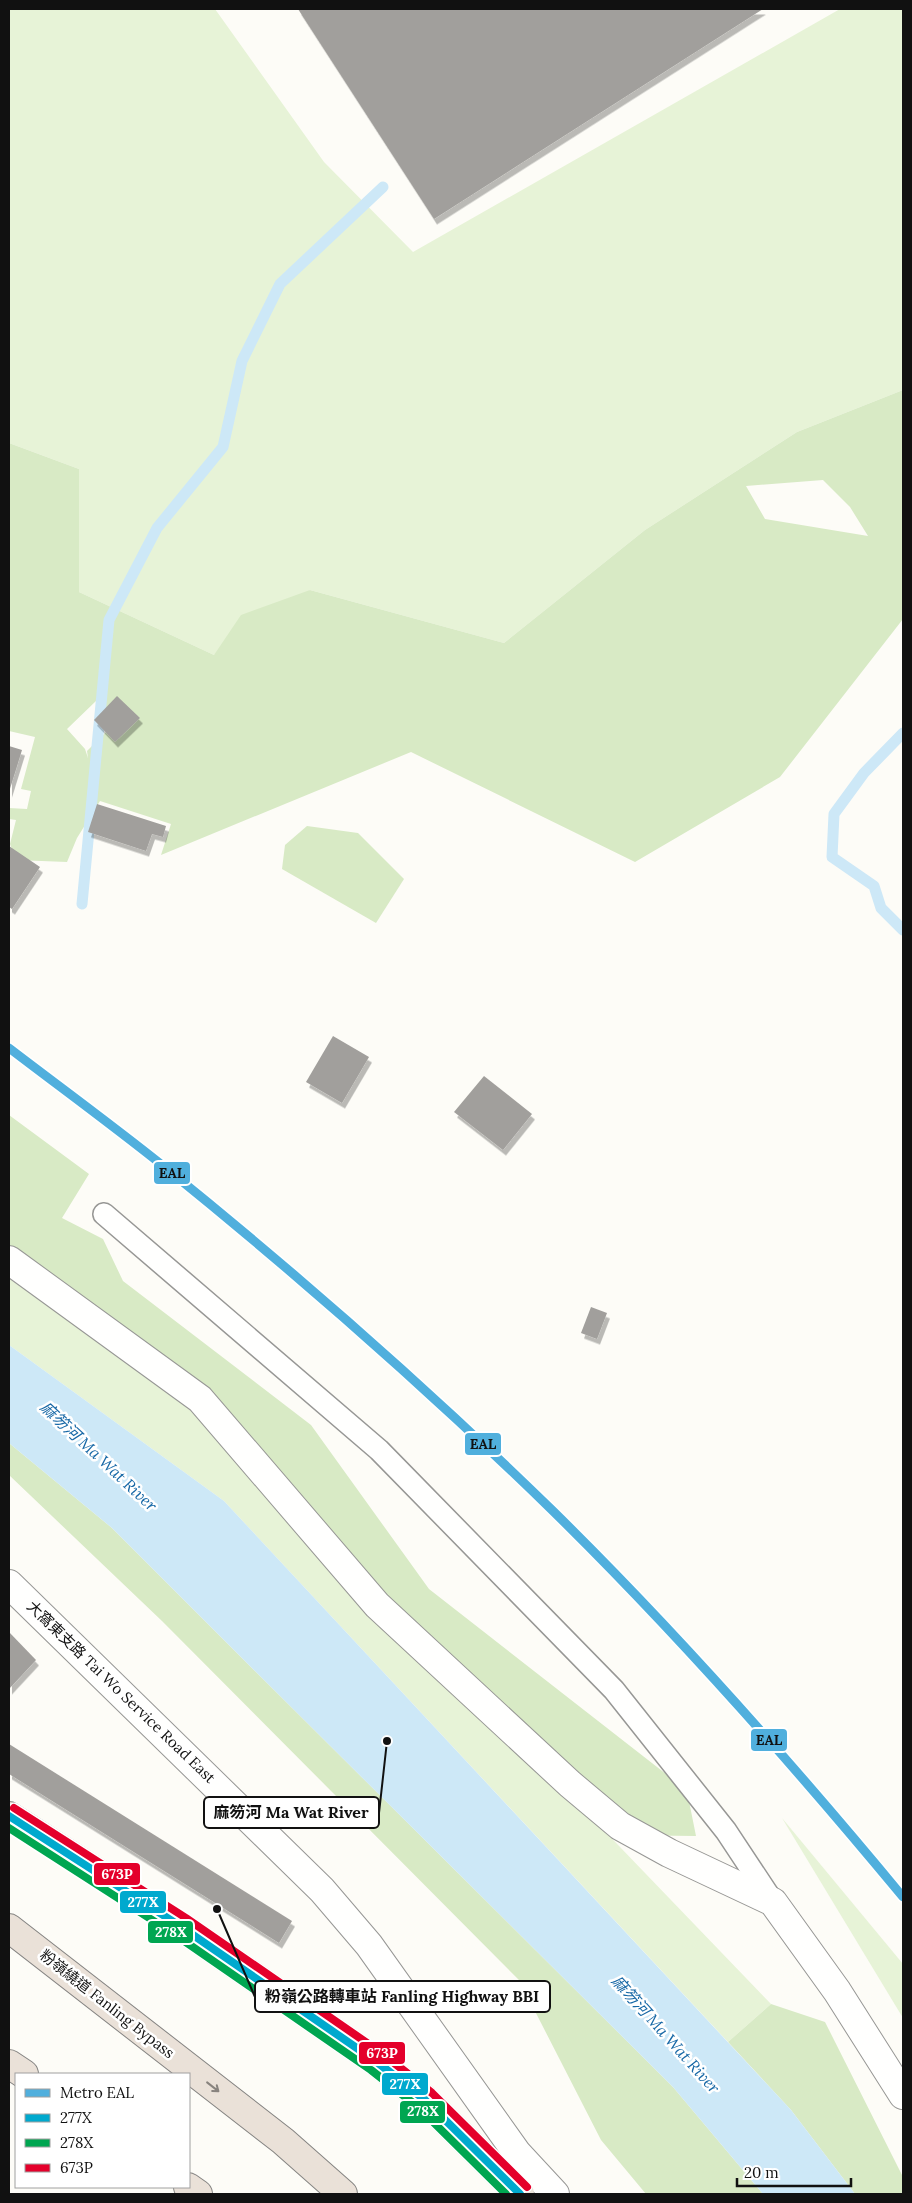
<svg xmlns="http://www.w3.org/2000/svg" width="912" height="2203" viewBox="0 0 912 2203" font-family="Lora,'Noto Sans TC',serif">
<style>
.green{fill:#e7f3d7}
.forest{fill:#d8eac5;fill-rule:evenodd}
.water{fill:#cde8f7}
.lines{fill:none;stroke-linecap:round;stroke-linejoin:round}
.stream{stroke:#cde8f7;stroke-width:11}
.building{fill:#a19f9c;filter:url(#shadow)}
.service-casing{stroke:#979795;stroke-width:24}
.minor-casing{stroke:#979795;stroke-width:30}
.tertiary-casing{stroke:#979795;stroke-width:30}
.trunk-casing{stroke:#858482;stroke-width:30}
.motorway-casing{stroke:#858482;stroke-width:30}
.service{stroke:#fffffe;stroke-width:21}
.minor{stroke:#fffffe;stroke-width:28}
.tertiary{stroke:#fffffe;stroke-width:28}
.trunk{stroke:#ece5da;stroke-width:28}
.motorway{stroke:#eae1d8;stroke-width:28}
.bus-1-casing{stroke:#fff;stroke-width:11}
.bus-2-casing{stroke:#fff;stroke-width:11}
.bus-3-casing{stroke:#fff;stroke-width:11}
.bus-1{stroke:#00a9ce;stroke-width:8}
.bus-2{stroke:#00a651;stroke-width:8}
.bus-3{stroke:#e4002b;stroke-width:8}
.metro-1-casing{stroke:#fff;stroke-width:12}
.metro-1{stroke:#50afdd;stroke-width:9}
.oneway{stroke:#88837e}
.labels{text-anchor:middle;stroke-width:5;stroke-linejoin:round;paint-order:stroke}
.street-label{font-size:15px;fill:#111;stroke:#fff}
.water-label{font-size:16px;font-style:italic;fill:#1768a6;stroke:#fff}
.leader{fill:none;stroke:#111;stroke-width:2}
.callout-dot{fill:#111;stroke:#fff;stroke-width:2}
.callout{fill:#fff;stroke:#111;stroke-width:2}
.callout-label{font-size:16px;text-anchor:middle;font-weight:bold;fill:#111}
.line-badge{stroke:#fff;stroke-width:2}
.badge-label{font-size:14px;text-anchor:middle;font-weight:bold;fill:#fff}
.pale-badge-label{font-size:14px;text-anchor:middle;font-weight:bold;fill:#111}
</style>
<defs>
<filter id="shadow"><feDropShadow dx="3" dy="5.5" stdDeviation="0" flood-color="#0004"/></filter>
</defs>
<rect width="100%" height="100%" fill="#fdfcf7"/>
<g class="green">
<path d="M9,9H215L324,162L413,252L840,9H903V390L797,432L645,530L504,643L310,590L214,655L79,592V469L9,443Z"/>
<path d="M9,1269L190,1409L595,1821L771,2004L728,2042L224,1501L9,1345Z"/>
<path d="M782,1818L903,1964V2018Z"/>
</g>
<g class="forest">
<path d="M903,390V619L780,777L635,862L411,752L161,855L171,824L100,801L77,838L67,862L16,860L10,844L16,820L9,819V808L27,809L31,791L21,789L35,737L9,731V443L79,469V592L214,655L241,615L310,590L504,643L645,530L797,432ZM823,480L850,507L868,536L765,519L746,486ZM96,701L119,719L87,751L88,758L85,749L67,729Z"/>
<path d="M307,826L358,833L404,879L376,923L282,869L285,845Z"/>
<path d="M9,1115L89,1174L62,1218L103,1239L123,1281L311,1425L429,1589L675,1781L689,1801L696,1836L609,1835L190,1409L9,1262Z"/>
<path d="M9,1443L112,1528L245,1661L673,2087L763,2194H646L601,2140L519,1980L162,1621L9,1475Z"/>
<path d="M771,2004L825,2022L903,2177V2194H855L791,2110L728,2042Z"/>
</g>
<path class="water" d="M9,1345L224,1501L791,2110L855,2194H763L673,2087L245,1661L112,1528L9,1443Z"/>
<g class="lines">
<g class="stream">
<path d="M903,733L864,773L834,814L832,857L874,886L881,908L903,930"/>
<path d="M82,904L109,620L157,528L223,447L242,361L280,284L383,187"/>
</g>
</g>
<g class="building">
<path d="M298,9H763L434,219Z"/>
<path d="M117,696L140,718L115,742L94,720Z"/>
<path d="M9,746L22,750L9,792Z"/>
<path d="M97,804L166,826L163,837L152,834L146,851L88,832Z"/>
<path d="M9,846L40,867L12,909L9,907Z"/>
<path d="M333,1036L369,1057L342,1103L306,1082Z"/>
<path d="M484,1076L532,1114L503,1150L454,1112Z"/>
<path d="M591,1307L607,1313L597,1339L581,1333Z"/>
<path d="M9,1632L36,1660L9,1689Z"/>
<path d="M9,1744L292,1921L279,1943L9,1774Z"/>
</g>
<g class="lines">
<g class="service-casing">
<path id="service" d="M104,1214L379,1450L614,1690L726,1831L773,1902"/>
</g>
<g class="minor-casing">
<path id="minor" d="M9,1260L200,1399L377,1605L570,1784L620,1826L669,1853L773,1902L837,1991L903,2095"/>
</g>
<g class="tertiary-casing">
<path id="tertiary" d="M9,1584L322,1890L369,1945L517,2153L555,2194"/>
</g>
<g class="trunk-casing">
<path id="trunk" d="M9,1816L180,1926L377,2062L425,2100L520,2194"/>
</g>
<g class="motorway-casing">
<g id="motorway">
<path d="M9,1928L283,2141L343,2194"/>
<path d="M9,2064L24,2074"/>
<path d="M188,2187L198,2194"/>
</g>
</g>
<use href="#service" class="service"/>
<use href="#minor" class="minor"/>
<use href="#tertiary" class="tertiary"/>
<use href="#trunk" class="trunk"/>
<use href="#motorway" class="motorway"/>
<g class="bus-1-casing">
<path id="bus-1" d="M9,1816L180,1926L377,2062L425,2100L520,2194"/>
</g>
<g class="bus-2-casing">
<path id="bus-2" d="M9,1828L174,1934L371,2070L418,2107L506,2194"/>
</g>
<g class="bus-3-casing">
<path id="bus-3" d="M14,1808L186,1918L383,2054L432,2093L527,2187"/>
</g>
<use href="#bus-1" class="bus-1"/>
<use href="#bus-2" class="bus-2"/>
<use href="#bus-3" class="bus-3"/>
<g class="metro-1-casing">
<path id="metro-1" d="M9,1048C60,1087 112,1125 162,1165C297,1274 428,1389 553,1511C677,1633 792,1763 903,1897"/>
</g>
<use href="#metro-1" class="metro-1"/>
</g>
<defs><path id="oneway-shaft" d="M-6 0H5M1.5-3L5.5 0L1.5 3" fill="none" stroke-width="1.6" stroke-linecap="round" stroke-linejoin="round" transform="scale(1.25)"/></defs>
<use class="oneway" href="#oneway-shaft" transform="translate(213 2087) rotate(38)"/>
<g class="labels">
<g class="street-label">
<text transform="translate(121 1692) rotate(44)" y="5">大窩東支路 Tai Wo Service Road East</text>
<text transform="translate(107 2004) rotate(38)" y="5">粉嶺繞道 Fanling Bypass</text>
</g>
<g class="water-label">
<text transform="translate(99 1456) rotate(43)" y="6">麻笏河 Ma Wat River</text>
<text transform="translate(666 2034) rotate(48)" y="6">麻笏河 Ma Wat River</text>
</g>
</g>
<path class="leader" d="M387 1741L379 1813M217 1909L255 1997"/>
<g class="callout-dot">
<circle cx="387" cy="1741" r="5"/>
<circle cx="217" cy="1909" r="5"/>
</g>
<g class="callout">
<rect x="204" y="1797" width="175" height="31" rx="5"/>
<rect x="255" y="1981" width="295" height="31" rx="5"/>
</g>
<g class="callout-label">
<text x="291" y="1818">麻笏河 Ma Wat River</text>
<text x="402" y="2002">粉嶺公路轉車站 Fanling Highway BBI</text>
</g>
<g class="line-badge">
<rect x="153" y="1161" width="38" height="24" rx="5" fill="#50afdd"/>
<rect x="464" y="1432" width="38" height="24" rx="5" fill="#50afdd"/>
<rect x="750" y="1728" width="38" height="24" rx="5" fill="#50afdd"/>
<rect x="93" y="1862" width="48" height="24" rx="5" fill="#e4002b"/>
<rect x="119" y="1890" width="48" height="24" rx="5" fill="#00a9ce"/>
<rect x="147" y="1920" width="47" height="24" rx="5" fill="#00a651"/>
<rect x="358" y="2041" width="48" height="24" rx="5" fill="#e4002b"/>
<rect x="381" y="2072" width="48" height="24" rx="5" fill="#00a9ce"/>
<rect x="399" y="2100" width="47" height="24" rx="5" fill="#00a651"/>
</g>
<g class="badge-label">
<text x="117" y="1879">673P</text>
<text x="143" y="1907">277X</text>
<text x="171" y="1937">278X</text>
<text x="382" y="2058">673P</text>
<text x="405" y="2089">277X</text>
<text x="423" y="2116">278X</text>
</g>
<g class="pale-badge-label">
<text x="172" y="1178">EAL</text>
<text x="483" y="1449">EAL</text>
<text x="769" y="1745">EAL</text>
</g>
<rect width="912" height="2203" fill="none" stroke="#111111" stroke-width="20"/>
<rect x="15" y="2073" width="175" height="115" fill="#ffffff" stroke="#a0a0a0"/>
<rect x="25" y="2089" width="25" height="8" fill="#50afdd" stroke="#a0a0a0"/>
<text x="60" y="2098" font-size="15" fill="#111111">Metro EAL</text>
<rect x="25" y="2114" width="25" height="8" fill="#00a9ce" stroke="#a0a0a0"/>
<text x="60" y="2123" font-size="15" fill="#111111">277X</text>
<rect x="25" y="2139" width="25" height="8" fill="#00a651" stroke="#a0a0a0"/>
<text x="60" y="2148" font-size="15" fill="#111111">278X</text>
<rect x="25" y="2164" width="25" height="8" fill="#e4002b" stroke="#a0a0a0"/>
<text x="60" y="2173" font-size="15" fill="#111111">673P</text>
<path d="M737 2178v8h114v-8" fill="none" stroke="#111111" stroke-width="2.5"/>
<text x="744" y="2178" font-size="15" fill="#111111" stroke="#ffffff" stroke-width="4" paint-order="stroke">20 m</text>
</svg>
